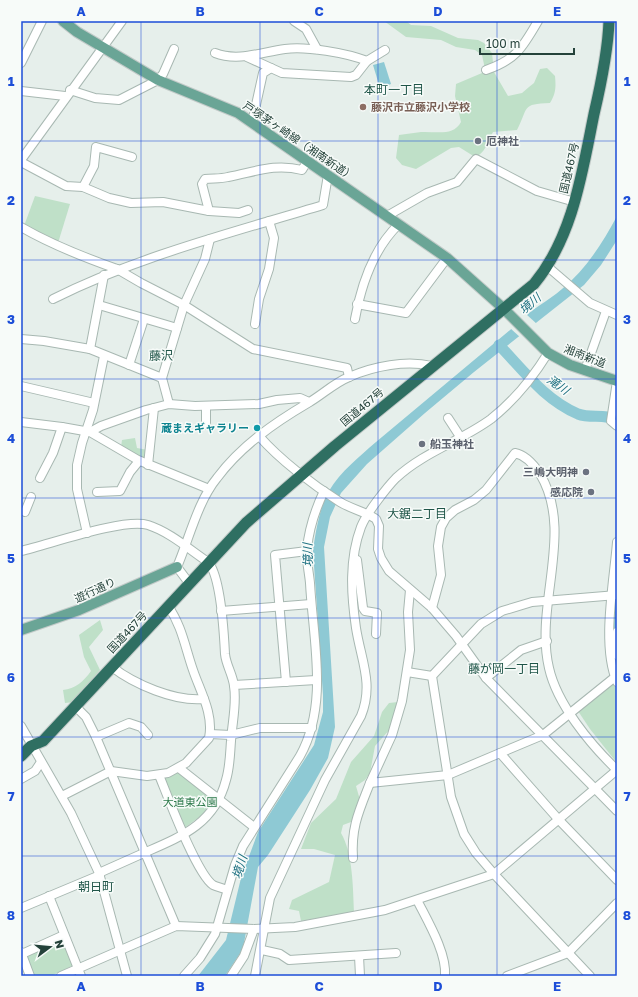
<svg xmlns="http://www.w3.org/2000/svg" width="638" height="997" viewBox="0 0 638 997" font-family="'Golos Text','Noto Sans JP',sans-serif">
<style>
.green{fill:#bfe0c8}
.water{fill:#8ec9d4}
.pier{fill:#e6efeb}
.lines{fill:none;stroke-linecap:round;stroke-linejoin:round}
.river{stroke:#8ec9d4;stroke-width:11}
.minor-casing{stroke:#a8b8b2;stroke-width:10}
.major-casing{stroke:#c2cac8;stroke-width:12}
.highway-casing{stroke:#c2cac8;stroke-width:13}
.minor{stroke:#fff;stroke-width:8}
.major{stroke:#6aa596;stroke-width:10}
.highway{stroke:#2f6f62;stroke-width:11}
.grid{fill:none;stroke:#1d4ed8;stroke-width:1;stroke-opacity:0.55}
.education-dot{fill:#8d6e63;stroke:#f7fbf9;stroke-width:1.5}
.worship-dot{fill:#6b7280;stroke:#f7fbf9;stroke-width:1.5}
.culture-dot{fill:#0f9aa8;stroke:#f7fbf9;stroke-width:1.5}
.labels{text-anchor:middle;stroke-width:3;stroke-linejoin:round;paint-order:stroke}
.education-label{font-size:11px;font-weight:bold;fill:#785e54;stroke:#f7fbf9;text-anchor:start}
.street-label{font-size:11px;fill:#24423a;stroke:#f7fbf9}
.worship-label{font-size:11px;font-weight:bold;fill:#5b616d;stroke:#f7fbf9;text-anchor:start}
.culture-label{font-size:11px;font-weight:bold;fill:#0d838f;stroke:#f7fbf9;text-anchor:end}
.park-label{font-size:11px;fill:#2d7a4b;stroke:#f7fbf9}
.neighbourhood-label{font-size:12px;fill:#1f5548;stroke:#f7fbf9}
.water-label{font-size:12px;font-style:italic;fill:#1c6f80;stroke:#f7fbf9}
.neatline{fill:none;stroke:#1d4ed8;stroke-width:1.5}
.grid-label{font-size:13px;text-anchor:middle;font-weight:bold;fill:#1d4ed8}
</style>
<rect width="100%" height="100%" fill="#e6efeb"/>
<g class="green">
<path d="M384,21H406L411,25L431,26L458,38L478,40L484,43L492,53L494,72L508,96L522,93L529,87L534,83L540,69L547,68L555,76C556,87 556,93 550,103C521,104 529,107 517,130L493,132C488,141 485,154 475,157L459,147L451,148L416,169L402,165L396,158L399,135C406,134 414,133 421,132C435,131 453,137 461,122L455,96L456,84L482,73L485,69L482,55L475,50L456,47L441,40L406,37Z"/>
<path d="M35,196L70,204L58,243L24,226Z"/>
<path d="M135,438L137,448L148,450L146,461L121,447L122,440Z"/>
<path d="M100,620L103,630L89,647L100,670L74,702L65,703L63,690C75,689 84,681 91,671L84,657L79,635Z"/>
<path d="M614,681L617,686V763L590,729L578,711Z"/>
<path d="M398,702L391,728L375,746L370,773L365,780L356,786L360,800L351,822L343,825L341,833C353,853 353,889 354,912L301,921L299,911L289,909L292,900L329,882L335,855L314,849H301L311,823L336,799L351,762L374,736L382,712L389,703Z"/>
<path d="M178,772L213,800L202,815L183,829L163,778Z"/>
<path d="M63,938L74,965L51,976H30L21,956Z"/>
</g>
<g class="water">
<path d="M384,62L391,84L380,88L373,65Z"/>
<path d="M617,216V240L601,265L584,285L474,372L425,413L367,464L341,493L330,517L324,547L335,727L328,758L310,790L268,855L258,867L244,943L241,952L225,976H198L226,940L241,878L258,832L314,745L323,712V695L313,551C315,535 320,505 329,491C340,472 360,456 376,442L516,325C529,310 547,302 562,289C586,269 602,244 617,216Z"/>
</g>
<path class="pier" d="M526,314L538,325L521,338L510,328Z"/>
<g class="lines">
<g class="river">
<path d="M499,345C524,371 544,399 578,414C591,419 606,413 617,421"/>
<path d="M613,645L617,586"/>
</g>
<g class="minor-casing">
<g id="minor">
<path d="M294,21L306,29L317,49"/>
<path d="M215,53C238,62 262,52 285,49C306,46 347,53 367,61L385,50"/>
<path d="M247,57L271,68"/>
<path d="M21,63L42,21"/>
<path d="M486,70C516,60 523,47 538,21"/>
<path d="M70,90L95,98L119,100L158,80L163,74L174,49"/>
<path d="M21,91L65,96"/>
<path d="M252,123L263,73L271,68L282,73L351,77L356,75L367,61"/>
<path d="M21,160L122,21"/>
<path d="M21,162L66,186L83,187L109,198L131,203L163,202L209,211L239,213L248,210"/>
<path d="M83,187L94,166L96,147L132,157"/>
<path d="M209,211L202,184L205,179C213,178 220,179 228,177C255,172 274,163 302,170L308,160"/>
<path d="M387,216L427,193L457,182L476,159L537,191L575,202"/>
<path d="M21,227C52,245 83,257 117,269"/>
<path d="M548,267L590,303L617,315"/>
<path d="M117,269L141,283L184,305"/>
<path d="M53,299C139,256 231,233 323,205L328,175"/>
<path d="M357,304L406,313L447,258"/>
<path d="M99,305L177,328"/>
<path d="M184,305L253,349L347,368L349,377"/>
<path d="M355,319C361,286 374,248 399,224"/>
<path d="M255,324L259,299L269,269L274,238L269,221"/>
<path d="M21,339L44,341L90,349L162,378"/>
<path d="M90,349L104,275"/>
<path d="M129,365L144,319"/>
<path d="M585,370L606,311"/>
<path d="M617,381L611,421L617,426"/>
<path d="M21,386L94,403"/>
<path d="M169,404L162,378L184,305L205,259L210,239"/>
<path d="M206,406V425"/>
<path d="M448,418L461,438"/>
<path d="M21,422L62,427L90,432L101,426L146,410L169,404L195,406L259,404L277,400L300,398L309,402"/>
<path d="M90,432L138,460L209,489"/>
<path d="M259,436C280,460 313,485 340,502C351,509 366,512 376,519L379,526L378,549L381,558L389,571L432,608L456,636L486,678L617,811"/>
<path d="M148,465L154,408"/>
<path d="M40,478L53,453L62,427"/>
<path d="M97,492L120,491L130,472L139,461"/>
<path d="M25,512L31,497"/>
<path d="M87,533L77,489V465L82,443L93,410L104,356"/>
<path d="M617,542C614,582 601,646 617,682"/>
<path d="M21,551C51,544 123,518 148,525C170,532 190,550 208,562C221,576 224,634 225,654C226,665 233,675 234,686C237,704 232,723 231,741C230,753 230,767 226,780C215,823 183,836 146,852C130,859 115,866 99,873"/>
<path d="M357,560L363,608L365,611L377,613L376,634"/>
<path d="M189,583L177,567C189,539 198,501 217,478C241,446 274,423 308,403C322,395 334,383 349,377C374,366 406,360 432,366"/>
<path d="M410,590L408,612L410,650L402,701L392,735L370,783L448,775L500,753L559,820L617,880"/>
<path d="M432,608L441,575L438,546L441,527L446,518L455,510L474,500L486,490L515,453C526,455 534,465 540,474C575,532 534,605 549,668C557,704 590,744 617,770"/>
<path d="M221,611L311,604"/>
<path d="M617,632V655"/>
<path d="M112,667C134,684 175,702 204,699"/>
<path d="M407,672L432,676"/>
<path d="M486,678L521,650L547,641"/>
<path d="M286,682L275,555L307,551"/>
<path d="M234,685L316,680"/>
<path d="M76,707L86,717L96,737L176,926"/>
<path d="M21,726L71,813L99,873L127,976"/>
<path d="M210,734L231,735L260,728H312"/>
<path d="M96,737L129,723L141,727L148,735"/>
<path d="M500,753L543,735L615,677"/>
<path d="M179,768L254,827"/>
<path d="M159,775C168,797 196,873 213,885C217,887 223,888 227,890"/>
<path d="M21,779L35,771L41,762"/>
<path d="M62,796L111,771L147,776L168,773L186,763L209,738C214,714 200,691 193,670C185,647 182,626 168,606"/>
<path d="M353,858C351,827 359,811 370,783"/>
<path d="M49,896L81,976"/>
<path d="M417,900C427,920 447,953 445,976"/>
<path d="M21,908L100,875"/>
<path d="M262,950L280,954L289,960L396,953"/>
<path d="M21,952L30,976"/>
<path d="M22,954L64,935"/>
<path d="M359,956L360,976"/>
<path d="M61,976L176,926L254,929L295,927L385,910L494,874L617,770"/>
<path d="M184,976L200,958L215,934L235,865L243,846L300,756C329,704 313,640 310,583C309,572 306,560 307,549C309,528 315,510 324,491"/>
<path d="M231,976L244,956L254,929"/>
<path d="M255,976L270,898L325,780L361,716C374,684 361,660 356,628C351,594 349,559 361,527C365,517 371,509 377,501C383,493 389,485 396,478C424,452 461,441 491,419C515,400 532,379 548,353"/>
<path d="M507,976L568,953L617,903"/>
<path d="M590,976L494,874L476,853L464,834L451,797L432,676L481,624L502,611L532,602L617,595"/>
</g>
</g>
<g class="major-casing">
<g id="major">
<path d="M63,21L77,32L158,80L238,113L447,258L504,309L548,353L570,365L617,381"/>
<path d="M21,630L79,610L177,567"/>
</g>
</g>
<g class="highway-casing">
<path id="highway" d="M21,756L31,746L43,741L246,523L335,446L534,284C573,237 582,173 594,114C601,84 608,52 609,21"/>
</g>
<use href="#minor" class="minor"/>
<use href="#major" class="major"/>
<use href="#highway" class="highway"/>
</g>
<path class="grid" d="M141,21V976M260,21V976M378,21V976M497,21V976M21,141H617M21,260H617M21,379H617M21,498H617M21,618H617M21,737H617M21,856H617"/>
<circle class="education-dot" cx="363" cy="107" r="4"/>
<g class="worship-dot">
<circle cx="478" cy="141" r="4"/>
<circle cx="422" cy="444" r="4"/>
<circle cx="586" cy="472" r="4"/>
<circle cx="591" cy="492" r="4"/>
</g>
<circle class="culture-dot" cx="257" cy="428" r="4"/>
<g class="labels">
<g class="education-label">
<text x="371" y="111">藤沢市立藤沢小学校</text>
</g>
<g class="street-label">
<text transform="translate(299 141) rotate(34)" y="4">戸塚茅ヶ崎線（湘南新道）</text>
<text transform="translate(569 168) rotate(-77)" y="4">国道467号</text>
<text transform="translate(585 356) rotate(21)" y="4">湘南新道</text>
<text transform="translate(362 407) rotate(-40)" y="4">国道467号</text>
<text transform="translate(95 590) rotate(-25)" y="4">遊行通り</text>
<text transform="translate(127 632) rotate(-47)" y="4">国道467号</text>
</g>
<g class="worship-label">
<text x="486" y="145">厄神社</text>
<text x="430" y="448">船玉神社</text>
<text x="578" y="476" text-anchor="end">三嶋大明神</text>
<text x="583" y="496" text-anchor="end">感応院</text>
</g>
<g class="culture-label">
<text x="249" y="432">蔵まえギャラリー</text>
</g>
<g class="park-label">
<text x="190" y="806">大道東公園</text>
</g>
<g class="neighbourhood-label">
<text x="394" y="94">本町一丁目</text>
<text x="161" y="360">藤沢</text>
<text x="417" y="518">大鋸二丁目</text>
<text x="504" y="673">藤が岡一丁目</text>
<text x="96" y="891">朝日町</text>
</g>
<g class="water-label">
<text transform="translate(530 304) rotate(-40)" y="4">境川</text>
<text transform="translate(558 385) rotate(35)" y="4">滝川</text>
<text transform="translate(308 555) rotate(-91)" y="4">境川</text>
<text transform="translate(240 867) rotate(-73)" y="4">境川</text>
</g>
</g>
<rect width="638" height="997" fill="none" stroke="#f7fbf9" stroke-width="44"/>
<g transform="translate(50 947) rotate(74)" stroke="#f7fbf9" stroke-width="3" paint-order="stroke">
<path d="M0-3L7 15L0 10L-7 15Z" fill="#24423a"/>
<text y="-6" font-size="11" font-weight="bold" text-anchor="middle" fill="#24423a">N</text>
</g>
<path d="M480 48v6h94v-6" fill="none" stroke="#24423a" stroke-width="2"/>
<text x="486" y="48" font-size="12" fill="#24423a" stroke="#f7fbf9" stroke-width="3" paint-order="stroke">100 m</text>
<rect x="22" y="22" width="594" height="953" class="neatline"/>
<g class="grid-label">
<text x="81" y="16">A</text>
<text x="200" y="16">B</text>
<text x="319" y="16">C</text>
<text x="438" y="16">D</text>
<text x="557" y="16">E</text>
<text x="11" y="86">1</text>
<text x="627" y="86">1</text>
<text x="11" y="205">2</text>
<text x="627" y="205">2</text>
<text x="11" y="324">3</text>
<text x="627" y="324">3</text>
<text x="11" y="443">4</text>
<text x="627" y="443">4</text>
<text x="11" y="563">5</text>
<text x="627" y="563">5</text>
<text x="11" y="682">6</text>
<text x="627" y="682">6</text>
<text x="11" y="801">7</text>
<text x="627" y="801">7</text>
<text x="11" y="920">8</text>
<text x="627" y="920">8</text>
<text x="81" y="991">A</text>
<text x="200" y="991">B</text>
<text x="319" y="991">C</text>
<text x="438" y="991">D</text>
<text x="557" y="991">E</text>
</g>
</svg>
